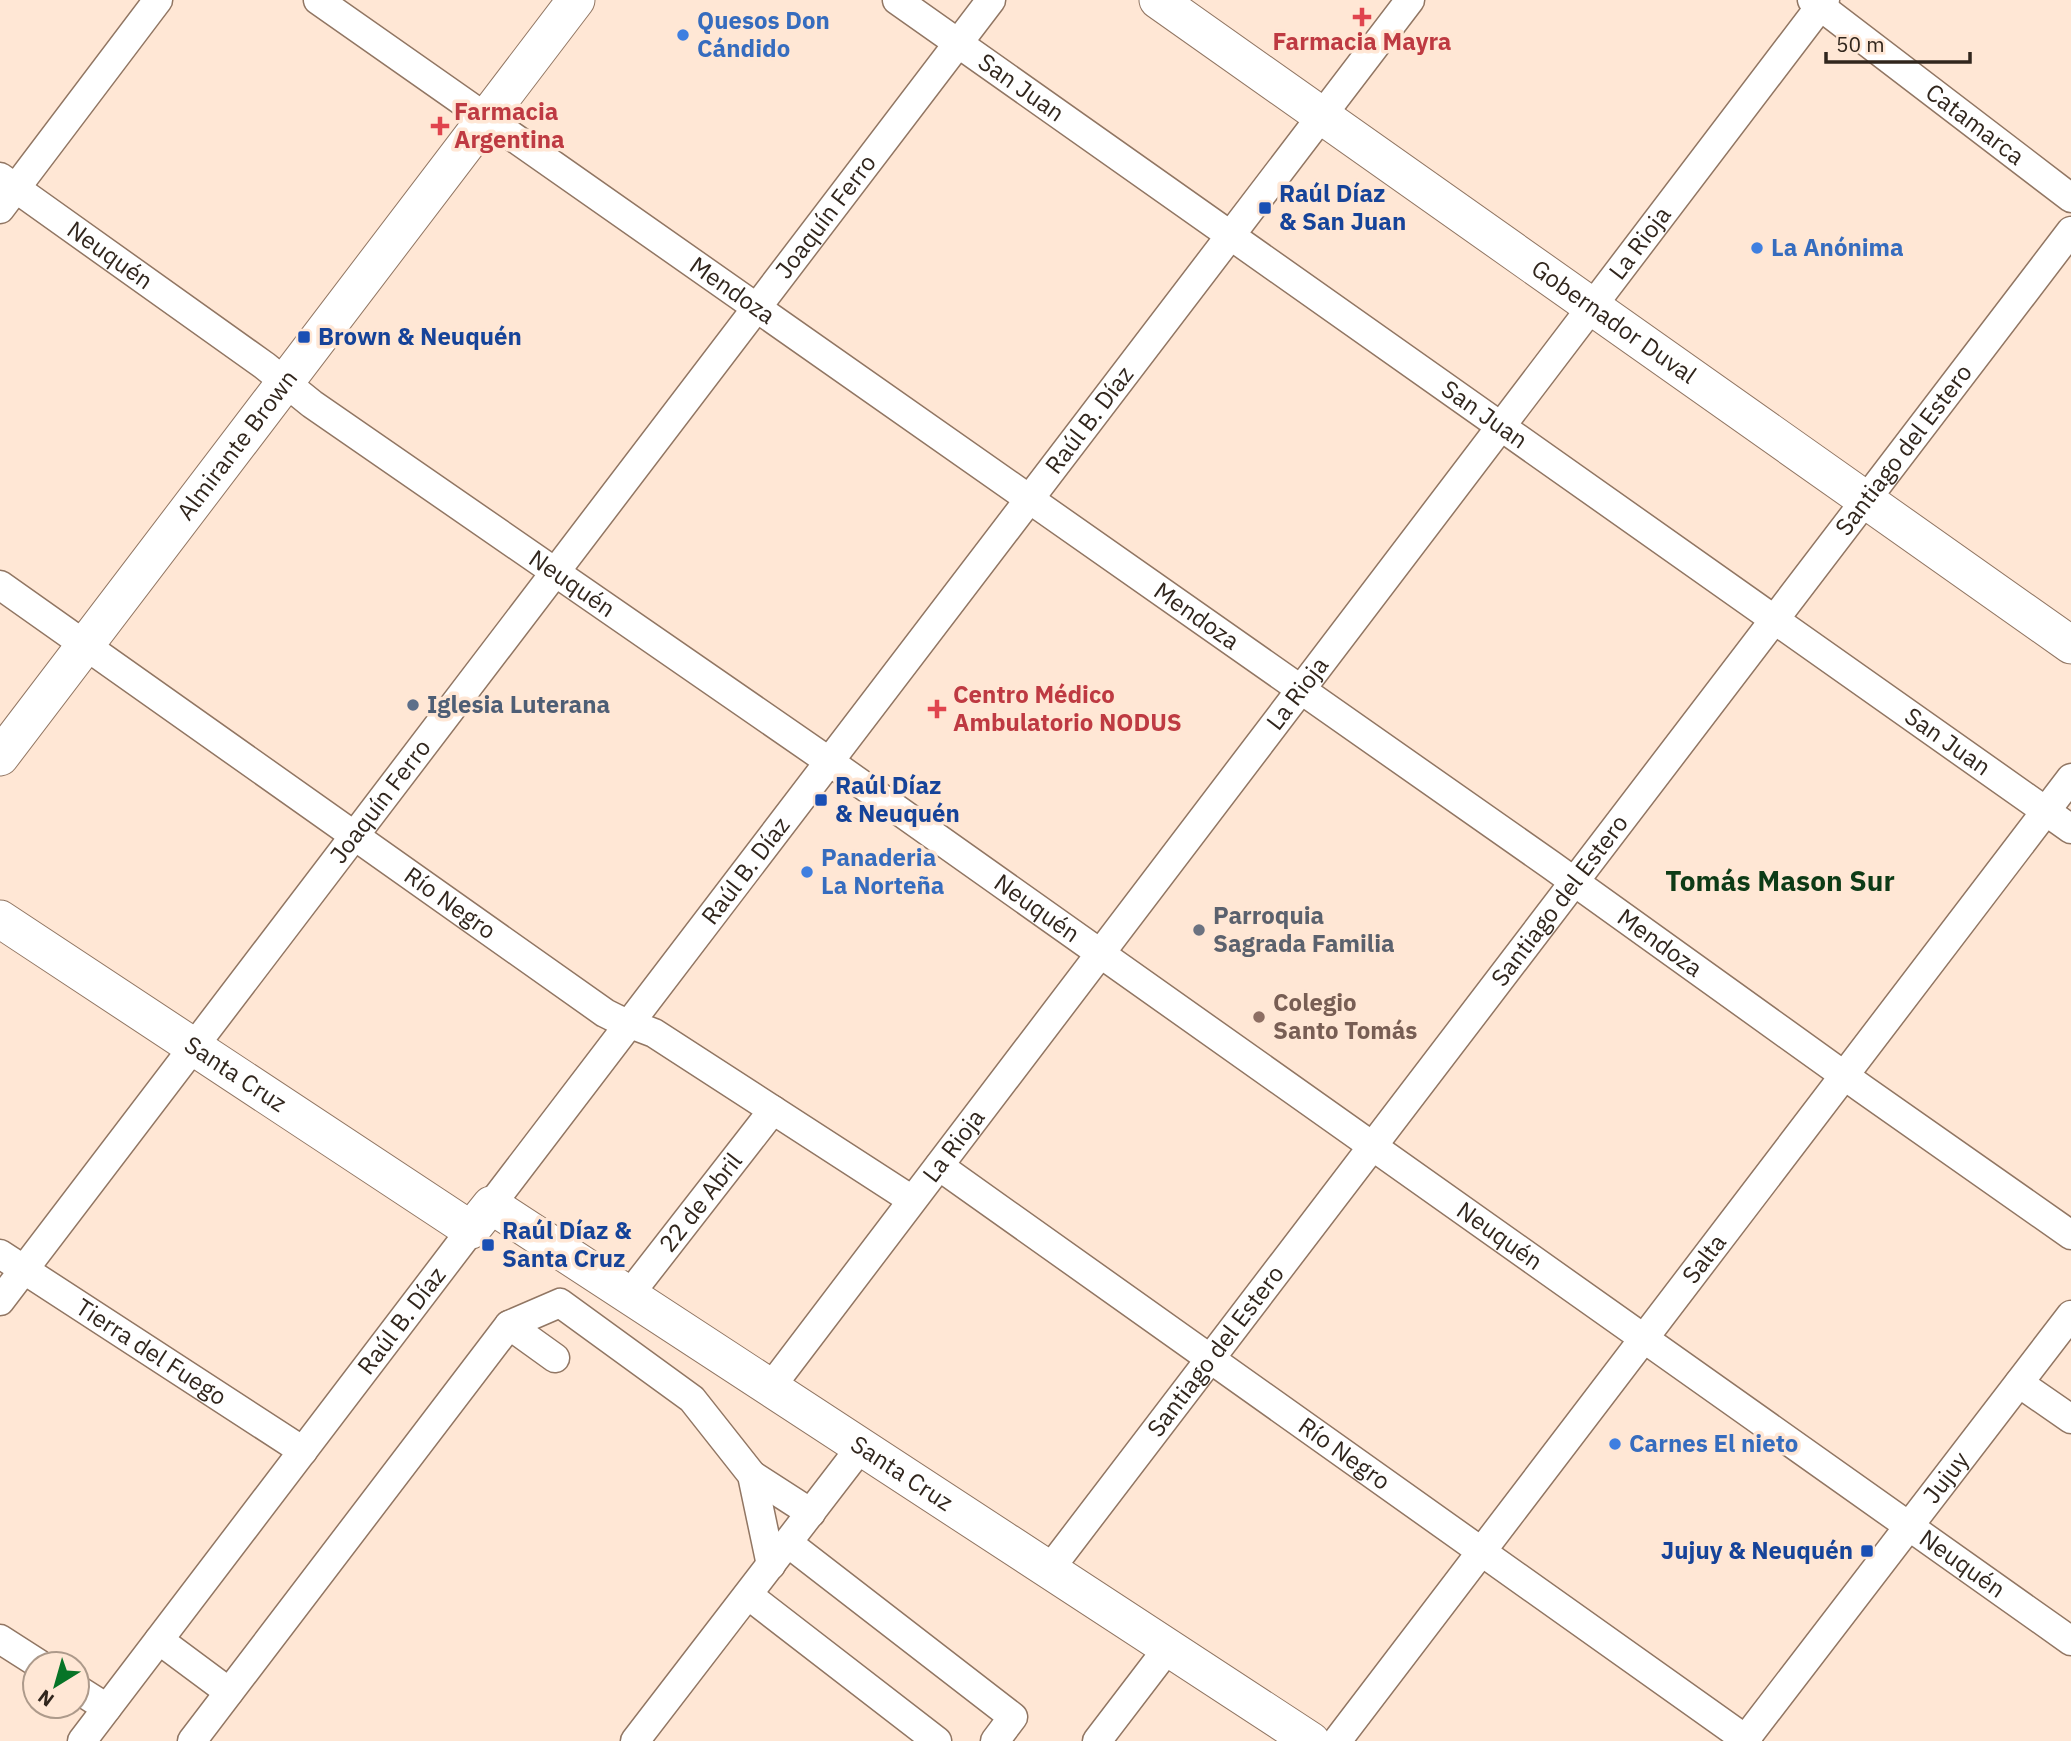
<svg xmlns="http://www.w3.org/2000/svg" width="2071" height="1741" viewBox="0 0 2071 1741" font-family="'IBM Plex Sans',sans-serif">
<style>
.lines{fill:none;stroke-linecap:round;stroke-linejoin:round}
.minor-casing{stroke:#917663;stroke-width:31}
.major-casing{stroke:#917663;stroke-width:39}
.minor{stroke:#fff;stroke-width:28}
.major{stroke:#fff;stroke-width:37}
.health-dot{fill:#e0444e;stroke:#ffe7d5;stroke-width:2.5}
.shop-dot{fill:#3f7fe0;stroke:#ffe7d5;stroke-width:2.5}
.transit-dot{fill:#1a4fb4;stroke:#ffe7d5;stroke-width:2.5}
.service-dot{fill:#5c6f8a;stroke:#ffe7d5;stroke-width:2.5}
.worship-dot{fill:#6b7280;stroke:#ffe7d5;stroke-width:2.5}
.education-dot{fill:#8d6e63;stroke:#ffe7d5;stroke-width:2.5}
.labels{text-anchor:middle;stroke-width:7;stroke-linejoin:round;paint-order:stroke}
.shop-label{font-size:24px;font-weight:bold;fill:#366cbe;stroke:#ffe7d5;text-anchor:start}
.health-label{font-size:24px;font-weight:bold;fill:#be3a42;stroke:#ffe7d5;text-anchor:start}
.street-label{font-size:24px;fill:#31261d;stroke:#ffe7d5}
.transit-label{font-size:24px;font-weight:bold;fill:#164399;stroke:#ffe7d5;text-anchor:start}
.service-label{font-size:24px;font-weight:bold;fill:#4e5e75;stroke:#ffe7d5;text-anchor:start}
.worship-label{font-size:24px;font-weight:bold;fill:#5b616d;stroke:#ffe7d5;text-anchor:start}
.education-label{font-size:24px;font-weight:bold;fill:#785e54;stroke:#ffe7d5;text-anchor:start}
.quarter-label{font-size:28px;font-weight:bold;fill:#0d3b16;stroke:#ffe7d5}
</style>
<rect width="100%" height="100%" fill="#ffe7d5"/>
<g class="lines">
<g class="minor-casing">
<g id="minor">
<path id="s1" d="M318,0L1551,865L1863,1089L2071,1235"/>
<path id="s2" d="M897,0L2071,829"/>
<path id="s3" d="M1812,0L2071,198"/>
<path id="s4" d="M0,177L265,366L312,404L840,769L2071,1641"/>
<path d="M0,209L158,0"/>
<path id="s5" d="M0,585L605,1013L617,1019L654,1033L912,1200"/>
<path id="s6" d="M939,1166L1748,1741"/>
<path id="s7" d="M491,1205L1410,0"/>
<path id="s8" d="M0,1254L303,1451"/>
<path id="s9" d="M629,1295L773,1110"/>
<path id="s10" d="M0,1301L991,0"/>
<path d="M509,1325L555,1358"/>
<path d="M2019,1383L2071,1419"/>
<path id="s11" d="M770,1388L1825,0"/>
<path d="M752,1475L811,1513"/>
<path d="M788,1543L1013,1717L995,1741"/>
<path id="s12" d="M1049,1570L2071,231"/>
<path d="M748,1595L937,1741"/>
<path d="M0,1639L39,1664"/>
<path d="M159,1640L229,1692"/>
<path d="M77,1689L107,1708"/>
<path id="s13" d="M82,1741L471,1230"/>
<path d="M192,1741L509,1325L560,1303L692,1399L752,1475L771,1565"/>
<path d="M635,1741L861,1447"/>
<path d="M1097,1741L1168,1648"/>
<path id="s14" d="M1337,1741L2071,778"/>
<path id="s15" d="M1744,1741L2071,1315"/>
</g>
</g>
<g class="major-casing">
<g id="major">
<path id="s16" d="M1158,0L2071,645"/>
<path id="s17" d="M0,757L576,0"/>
<path id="s18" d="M0,919L471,1230L491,1205L1311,1741"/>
</g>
</g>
<use href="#minor" class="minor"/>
<use href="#major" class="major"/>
</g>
<g class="health-dot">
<path d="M1358.5 6.5h7v7h7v7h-7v7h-7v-7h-7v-7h7z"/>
<path d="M436.5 115.5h7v7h7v7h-7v7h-7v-7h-7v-7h7z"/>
<path d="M933.5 698.5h7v7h7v7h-7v7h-7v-7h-7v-7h7z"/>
</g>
<g class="shop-dot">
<circle cx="683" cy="35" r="7"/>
<circle cx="1757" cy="248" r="7"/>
<circle cx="807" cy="872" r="7"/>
<circle cx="1615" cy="1444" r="7"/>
</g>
<g class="transit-dot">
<rect x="1258" y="201" width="14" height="14" rx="3.5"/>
<rect x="297" y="330" width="14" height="14" rx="3.5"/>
<rect x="814" y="793" width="14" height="14" rx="3.5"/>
<rect x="481" y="1238" width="14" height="14" rx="3.5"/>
<rect x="1860" y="1544" width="14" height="14" rx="3.5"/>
</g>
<circle class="service-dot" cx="413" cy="705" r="7"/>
<circle class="worship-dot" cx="1199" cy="930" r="7"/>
<circle class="education-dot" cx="1259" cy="1017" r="7"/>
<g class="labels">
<g class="shop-label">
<text x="697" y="29">Quesos Don<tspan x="697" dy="28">Cándido</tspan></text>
<text x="1771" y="256">La Anónima</text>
<text x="821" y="866">Panaderia<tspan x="821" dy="28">La Norteña</tspan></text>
<text x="1629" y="1452">Carnes El nieto</text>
</g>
<g class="health-label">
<text x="1362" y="50" text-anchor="middle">Farmacia Mayra</text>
<text x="454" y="120">Farmacia<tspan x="454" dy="28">Argentina</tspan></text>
<text x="953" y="703">Centro Médico<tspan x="953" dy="28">Ambulatorio NODUS</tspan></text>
</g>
<g class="street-label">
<text dy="8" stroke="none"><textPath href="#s2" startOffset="152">San Juan</textPath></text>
<text dy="8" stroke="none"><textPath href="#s3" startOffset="205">Catamarca</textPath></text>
<text dy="8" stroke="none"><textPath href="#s10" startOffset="1363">Joaquín Ferro</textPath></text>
<text dy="8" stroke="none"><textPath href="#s11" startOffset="1438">La Rioja</textPath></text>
<text dy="8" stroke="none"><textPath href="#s4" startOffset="135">Neuquén</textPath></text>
<text dy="8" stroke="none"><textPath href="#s1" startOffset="506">Mendoza</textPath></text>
<text dy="8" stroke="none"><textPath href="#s16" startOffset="558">Gobernador Duval</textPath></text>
<text dy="8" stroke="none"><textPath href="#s2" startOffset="719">San Juan</textPath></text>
<text dy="8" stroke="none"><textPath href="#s7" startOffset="987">Raúl B. Díaz</textPath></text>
<text dy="8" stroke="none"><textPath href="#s17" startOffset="392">Almirante Brown</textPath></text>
<text dy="8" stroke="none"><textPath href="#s12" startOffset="1409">Santiago del Estero</textPath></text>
<text dy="8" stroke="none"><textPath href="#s4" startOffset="702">Neuquén</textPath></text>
<text dy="8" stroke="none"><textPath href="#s1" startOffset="1073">Mendoza</textPath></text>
<text dy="8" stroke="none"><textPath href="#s11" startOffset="872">La Rioja</textPath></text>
<text dy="8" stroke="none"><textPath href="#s2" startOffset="1286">San Juan</textPath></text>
<text dy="8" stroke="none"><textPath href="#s10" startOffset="628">Joaquín Ferro</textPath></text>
<text dy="8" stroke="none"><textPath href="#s7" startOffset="420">Raúl B. Díaz</textPath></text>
<text dy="8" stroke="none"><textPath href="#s12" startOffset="842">Santiago del Estero</textPath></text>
<text dy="8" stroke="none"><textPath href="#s5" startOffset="551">Río Negro</textPath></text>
<text dy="8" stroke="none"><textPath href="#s4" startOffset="1269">Neuquén</textPath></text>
<text dy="8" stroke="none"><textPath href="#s1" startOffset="1640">Mendoza</textPath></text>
<text dy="8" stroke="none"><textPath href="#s18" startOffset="282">Santa Cruz</textPath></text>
<text dy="8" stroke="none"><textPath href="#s11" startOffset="304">La Rioja</textPath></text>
<text dy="8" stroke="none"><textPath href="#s9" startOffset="117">22 de Abril</textPath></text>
<text dy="8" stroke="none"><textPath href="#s4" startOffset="1836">Neuquén</textPath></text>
<text dy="8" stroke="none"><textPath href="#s14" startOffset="606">Salta</textPath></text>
<text dy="8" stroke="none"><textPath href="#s13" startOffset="528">Raúl B. Díaz</textPath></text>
<text dy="8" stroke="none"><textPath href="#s12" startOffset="275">Santiago del Estero</textPath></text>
<text dy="8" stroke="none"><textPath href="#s8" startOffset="180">Tierra del Fuego</textPath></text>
<text dy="8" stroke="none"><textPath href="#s6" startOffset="497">Río Negro</textPath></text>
<text dy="8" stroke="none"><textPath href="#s18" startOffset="1087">Santa Cruz</textPath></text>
<text dy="8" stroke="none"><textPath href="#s15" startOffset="332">Jujuy</textPath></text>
<text dy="8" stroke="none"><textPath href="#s4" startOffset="2403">Neuquén</textPath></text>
</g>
<g class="transit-label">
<text x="1279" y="202">Raúl Díaz<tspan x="1279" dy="28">&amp; San Juan</tspan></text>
<text x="318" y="345">Brown &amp; Neuquén</text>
<text x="835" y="794">Raúl Díaz<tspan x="835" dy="28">&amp; Neuquén</tspan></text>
<text x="502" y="1239">Raúl Díaz &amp;<tspan x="502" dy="28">Santa Cruz</tspan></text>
<text x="1853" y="1559" text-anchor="end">Jujuy &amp; Neuquén</text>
</g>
<g class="service-label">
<text x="427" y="713">Iglesia Luterana</text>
</g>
<g class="worship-label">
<text x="1213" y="924">Parroquia<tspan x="1213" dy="28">Sagrada Familia</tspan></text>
</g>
<g class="education-label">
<text x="1273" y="1011">Colegio<tspan x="1273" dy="28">Santo Tomás</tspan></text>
</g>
<g class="quarter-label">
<text x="1780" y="891">Tomás Mason Sur</text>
</g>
</g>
<g transform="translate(56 1685) rotate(217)"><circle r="33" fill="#ffe7d5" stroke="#ad9a8b" stroke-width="2"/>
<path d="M0-5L12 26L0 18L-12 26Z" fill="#077427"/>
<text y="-10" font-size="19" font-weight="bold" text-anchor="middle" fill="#31261d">N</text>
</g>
<path d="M1826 52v10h144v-10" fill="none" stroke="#31261d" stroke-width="3.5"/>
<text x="1836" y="52" font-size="21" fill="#31261d" stroke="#ffe7d5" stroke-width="5" paint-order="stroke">50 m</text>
</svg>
